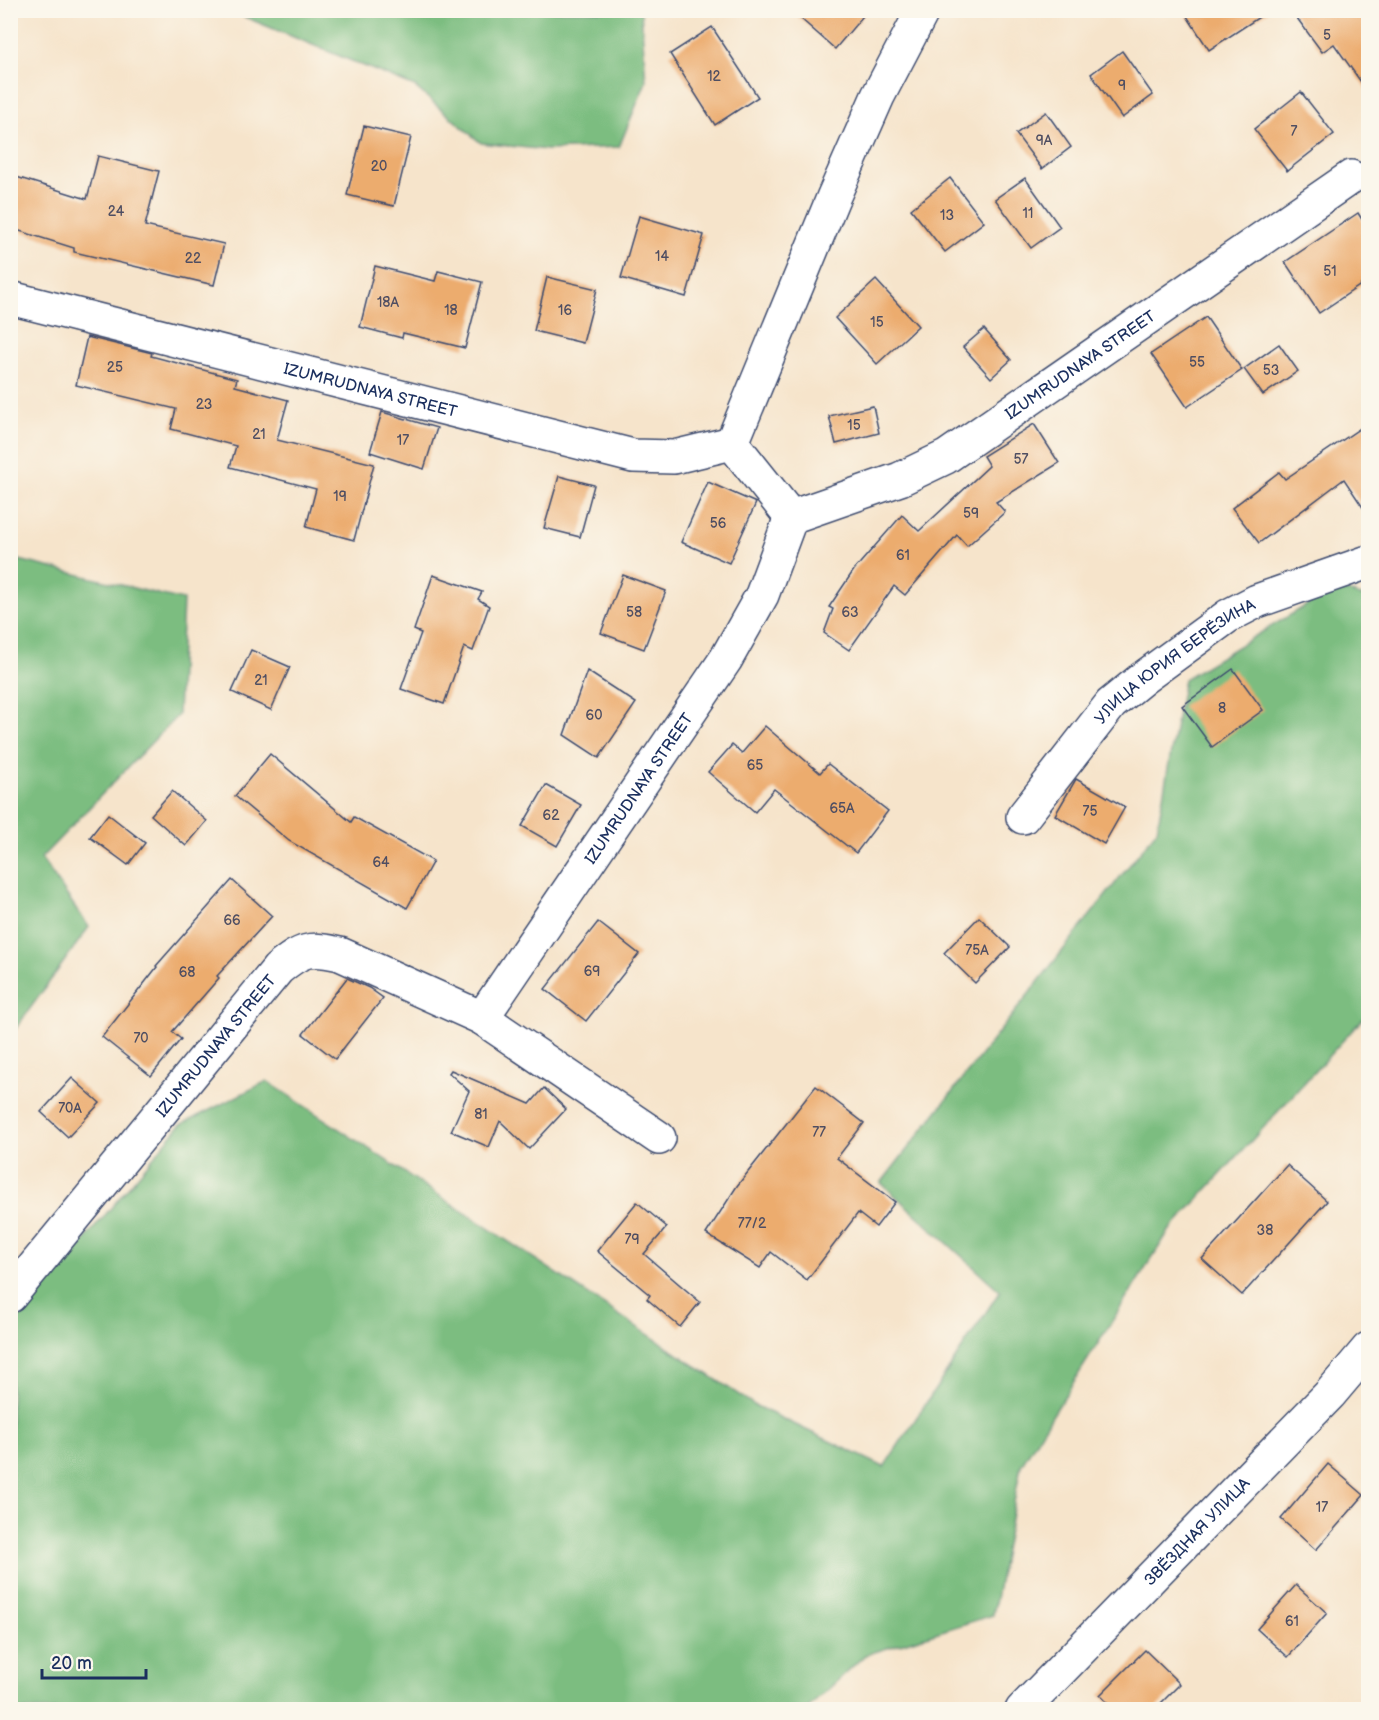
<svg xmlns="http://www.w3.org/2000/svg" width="1379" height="1720" viewBox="0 0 1379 1720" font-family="'Balsamiq Sans',sans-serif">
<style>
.forest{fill:#7bbd80;stroke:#4b766f;stroke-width:1.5}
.building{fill:#ecac6e}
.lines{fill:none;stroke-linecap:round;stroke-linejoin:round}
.street-casing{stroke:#3c4a6e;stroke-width:36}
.street{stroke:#fff;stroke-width:33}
.labels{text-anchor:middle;stroke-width:4.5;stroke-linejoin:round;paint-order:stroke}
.number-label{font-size:14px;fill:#4f4e62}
.street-label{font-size:16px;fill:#1b2f5e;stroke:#fbf7ec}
</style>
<rect width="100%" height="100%" fill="#fbf7ec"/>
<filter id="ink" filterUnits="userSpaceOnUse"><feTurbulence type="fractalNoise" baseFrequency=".0167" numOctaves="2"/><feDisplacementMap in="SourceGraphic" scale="12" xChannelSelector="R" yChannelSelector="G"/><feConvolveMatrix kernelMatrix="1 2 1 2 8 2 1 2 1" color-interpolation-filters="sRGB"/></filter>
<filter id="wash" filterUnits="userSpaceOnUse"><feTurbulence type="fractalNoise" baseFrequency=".008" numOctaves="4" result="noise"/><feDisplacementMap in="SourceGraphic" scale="24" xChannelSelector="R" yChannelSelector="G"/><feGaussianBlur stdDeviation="1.35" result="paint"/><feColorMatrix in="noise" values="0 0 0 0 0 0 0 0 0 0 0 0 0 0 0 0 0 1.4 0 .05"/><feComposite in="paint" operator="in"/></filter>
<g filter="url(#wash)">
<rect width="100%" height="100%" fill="#f6e4cb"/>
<g class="forest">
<path d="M230,11H641L646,82L619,147L547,150L481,143L415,87Z"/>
<path d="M11,558L183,600L178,715L41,858L89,927L11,1035Z"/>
<path d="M1335,588L1368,598V1013L1169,1231L1021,1465L993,1615L865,1655L807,1709L11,1710V1328L180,1125L267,1081L756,1406L884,1467L1000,1291L881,1183L1157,830L1184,679Z"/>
</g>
<g id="blocks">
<g class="building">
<path d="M791,10H868L835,49Z"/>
<path d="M1183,10H1270L1209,50Z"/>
<path d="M1291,10H1368V92L1334,44L1322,52Z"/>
<path d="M712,27L758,97L715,125L670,54Z"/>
<path d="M1122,51L1153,95L1122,118L1091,74Z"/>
<path d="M1301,92L1334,134L1287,171L1254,129Z"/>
<path d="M1046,112L1071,147L1042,169L1016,134Z"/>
<path d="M364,126L411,137L394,206L347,195Z"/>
<path d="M98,156L159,171L145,226L224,244L214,285L74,252V248L10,228V175L87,199Z"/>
<path d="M950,178L984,222L945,252L911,209Z"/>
<path d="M1025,178L1060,227L1031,248L995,199Z"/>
<path d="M1358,213L1368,229V280L1319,313L1285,262Z"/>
<path d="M639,216L704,235L686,297L621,278Z"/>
<path d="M375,266L435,281L438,271L482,282L465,348L403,333L402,338L360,327Z"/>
<path d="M547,277L597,289L583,343L534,331Z"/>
<path d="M876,280L918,326L877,364L835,318Z"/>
<path d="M1206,317L1242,370L1187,407L1151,354Z"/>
<path d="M984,329L1011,360L991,378L963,347Z"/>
<path d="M87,337L152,353L151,356L237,379L235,386L288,400L277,440L374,464L354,540L306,527L316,489L230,467L236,446L171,429L176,409L76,385Z"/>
<path d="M1279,344L1298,371L1263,395L1244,369Z"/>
<path d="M873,406L879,433L836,444L829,416Z"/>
<path d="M382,412L437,428L424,469L370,452Z"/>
<path d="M1368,423V515L1344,479L1259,543L1232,508L1279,472L1285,479Z"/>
<path d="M1034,424L1059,463L996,502L1005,512L967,546L957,535L905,595L894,586L849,650L824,633L833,609L829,607L854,570L902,515L919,531L989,466L983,456Z"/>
<path d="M559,476L594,485L580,537L544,528Z"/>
<path d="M708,482L756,503L729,563L681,542Z"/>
<path d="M433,575L482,592L478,599L489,606L473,651L464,647L444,704L401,689L421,633L414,630Z"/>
<path d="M623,575L666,591L644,649L601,633Z"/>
<path d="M251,650L290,667L271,710L232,692Z"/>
<path d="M1233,669L1263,710L1212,747L1182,706Z"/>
<path d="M587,671L636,703L599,758L564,735Z"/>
<path d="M765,726L820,773L828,764L888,811L856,853L774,789L755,812L708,772L732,745L742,753Z"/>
<path d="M270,754L351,822L354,817L433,861L407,908L289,841L235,796Z"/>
<path d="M1076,779L1125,807L1104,844L1055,815Z"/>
<path d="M546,785L581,805L557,846L522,826Z"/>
<path d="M172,791L207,821L186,846L151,815Z"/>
<path d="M108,814L145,843L128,865L90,837Z"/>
<path d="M232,880L272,916L217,976L219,978L172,1032L181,1039L151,1076L102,1037L157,967L156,966Z"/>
<path d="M979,917L1010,947L975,983L944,953Z"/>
<path d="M598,922L639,954L586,1021L545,989Z"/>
<path d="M347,978L369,988L383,998L335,1059L303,1034Z"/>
<path d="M451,1070L530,1104L544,1088L566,1109L529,1149L500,1121L489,1147L451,1131L469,1091L449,1073Z"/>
<path d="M72,1078L100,1103L68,1137L41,1112Z"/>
<path d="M816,1086L864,1123L837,1158L895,1202L876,1227L858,1213L807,1280L771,1252L760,1268L706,1234L737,1186Z"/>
<path d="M1287,1165L1327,1201L1242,1295L1202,1259Z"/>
<path d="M637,1202L667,1227L644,1254L700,1302L680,1327L647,1299L650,1295L597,1251Z"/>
<path d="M1328,1464L1364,1495L1316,1550L1281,1519Z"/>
<path d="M1296,1585L1327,1613L1288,1657L1257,1629Z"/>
<path d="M1145,1650L1180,1684L1154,1710H1115L1100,1695Z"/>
</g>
</g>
</g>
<g filter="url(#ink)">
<use href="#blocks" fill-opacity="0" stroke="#3c4a6e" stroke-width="1.5"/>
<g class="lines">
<g class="street-casing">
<g id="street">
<path id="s1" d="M10,298L633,456L674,457L732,443L791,517"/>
<path d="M732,443L833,198L878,96L923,10"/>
<path id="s2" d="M1023,817L1111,704L1143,678L1228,616L1257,601L1368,562"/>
<path id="s3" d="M482,1018L726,659L762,595L791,517L900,479L946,457L1351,177"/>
<path id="s4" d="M10,1296L278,969C302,949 310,947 340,954L482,1018L659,1138"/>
<path id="s5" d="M1022,1710L1330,1394L1368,1349"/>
</g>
</g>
<use href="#street" class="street"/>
</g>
</g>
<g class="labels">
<g class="number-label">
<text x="1327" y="40">5</text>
<text x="714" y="81">12</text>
<text x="1122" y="90">9</text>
<text x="1294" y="136">7</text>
<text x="1044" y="145">9А</text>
<text x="379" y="171">20</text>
<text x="116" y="216">24</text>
<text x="1028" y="218">11</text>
<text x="947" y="220">13</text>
<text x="662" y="261">14</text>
<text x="193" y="263">22</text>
<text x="1330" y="276">51</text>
<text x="388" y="307">18А</text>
<text x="451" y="315">18</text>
<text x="565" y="315">16</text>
<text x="877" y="327">15</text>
<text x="1197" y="367">55</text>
<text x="115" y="372">25</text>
<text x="1271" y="375">53</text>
<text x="204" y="409">23</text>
<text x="854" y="430">15</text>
<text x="259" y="439">21</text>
<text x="403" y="445">17</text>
<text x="1021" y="464">57</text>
<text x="340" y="501">19</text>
<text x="971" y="518">59</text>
<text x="718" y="528">56</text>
<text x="903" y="560">61</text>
<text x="634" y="617">58</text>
<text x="850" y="617">63</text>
<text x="261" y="685">21</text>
<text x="1222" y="713">8</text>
<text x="594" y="720">60</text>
<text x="755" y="770">65</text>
<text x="842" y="813">65А</text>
<text x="1090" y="816">75</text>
<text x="551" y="820">62</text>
<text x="381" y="867">64</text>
<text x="232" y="925">66</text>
<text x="977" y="955">75А</text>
<text x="592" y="976">69</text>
<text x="187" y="977">68</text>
<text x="141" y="1043">70</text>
<text x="70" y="1113">70А</text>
<text x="481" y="1119">81</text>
<text x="819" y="1137">77</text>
<text x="752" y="1228">77/2</text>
<text x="1265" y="1235">38</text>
<text x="632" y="1244">79</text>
<text x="1322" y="1512">17</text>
<text x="1292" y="1626">61</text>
</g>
<g class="street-label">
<text dy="6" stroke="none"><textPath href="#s3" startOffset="920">IZUMRUDNAYA STREET</textPath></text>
<text dy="6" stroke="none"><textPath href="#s1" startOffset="372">IZUMRUDNAYA STREET</textPath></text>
<text dy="6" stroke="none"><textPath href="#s2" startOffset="220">УЛИЦА ЮРИЯ БЕРЁЗИНА</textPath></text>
<text dy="6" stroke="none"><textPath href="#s3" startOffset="278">IZUMRUDNAYA STREET</textPath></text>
<text dy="6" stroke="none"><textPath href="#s4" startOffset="324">IZUMRUDNAYA STREET</textPath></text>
<text dy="6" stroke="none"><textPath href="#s5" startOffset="250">ЗВЁЗДНАЯ УЛИЦА</textPath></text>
</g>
</g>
<rect width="1379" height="1720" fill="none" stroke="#fbf7ec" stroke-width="36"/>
<path d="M42 1669v9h104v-9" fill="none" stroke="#1b2f5e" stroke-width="3"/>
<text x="51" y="1669" font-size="18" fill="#1b2f5e" stroke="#fbf7ec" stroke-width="4.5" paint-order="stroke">20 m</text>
</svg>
